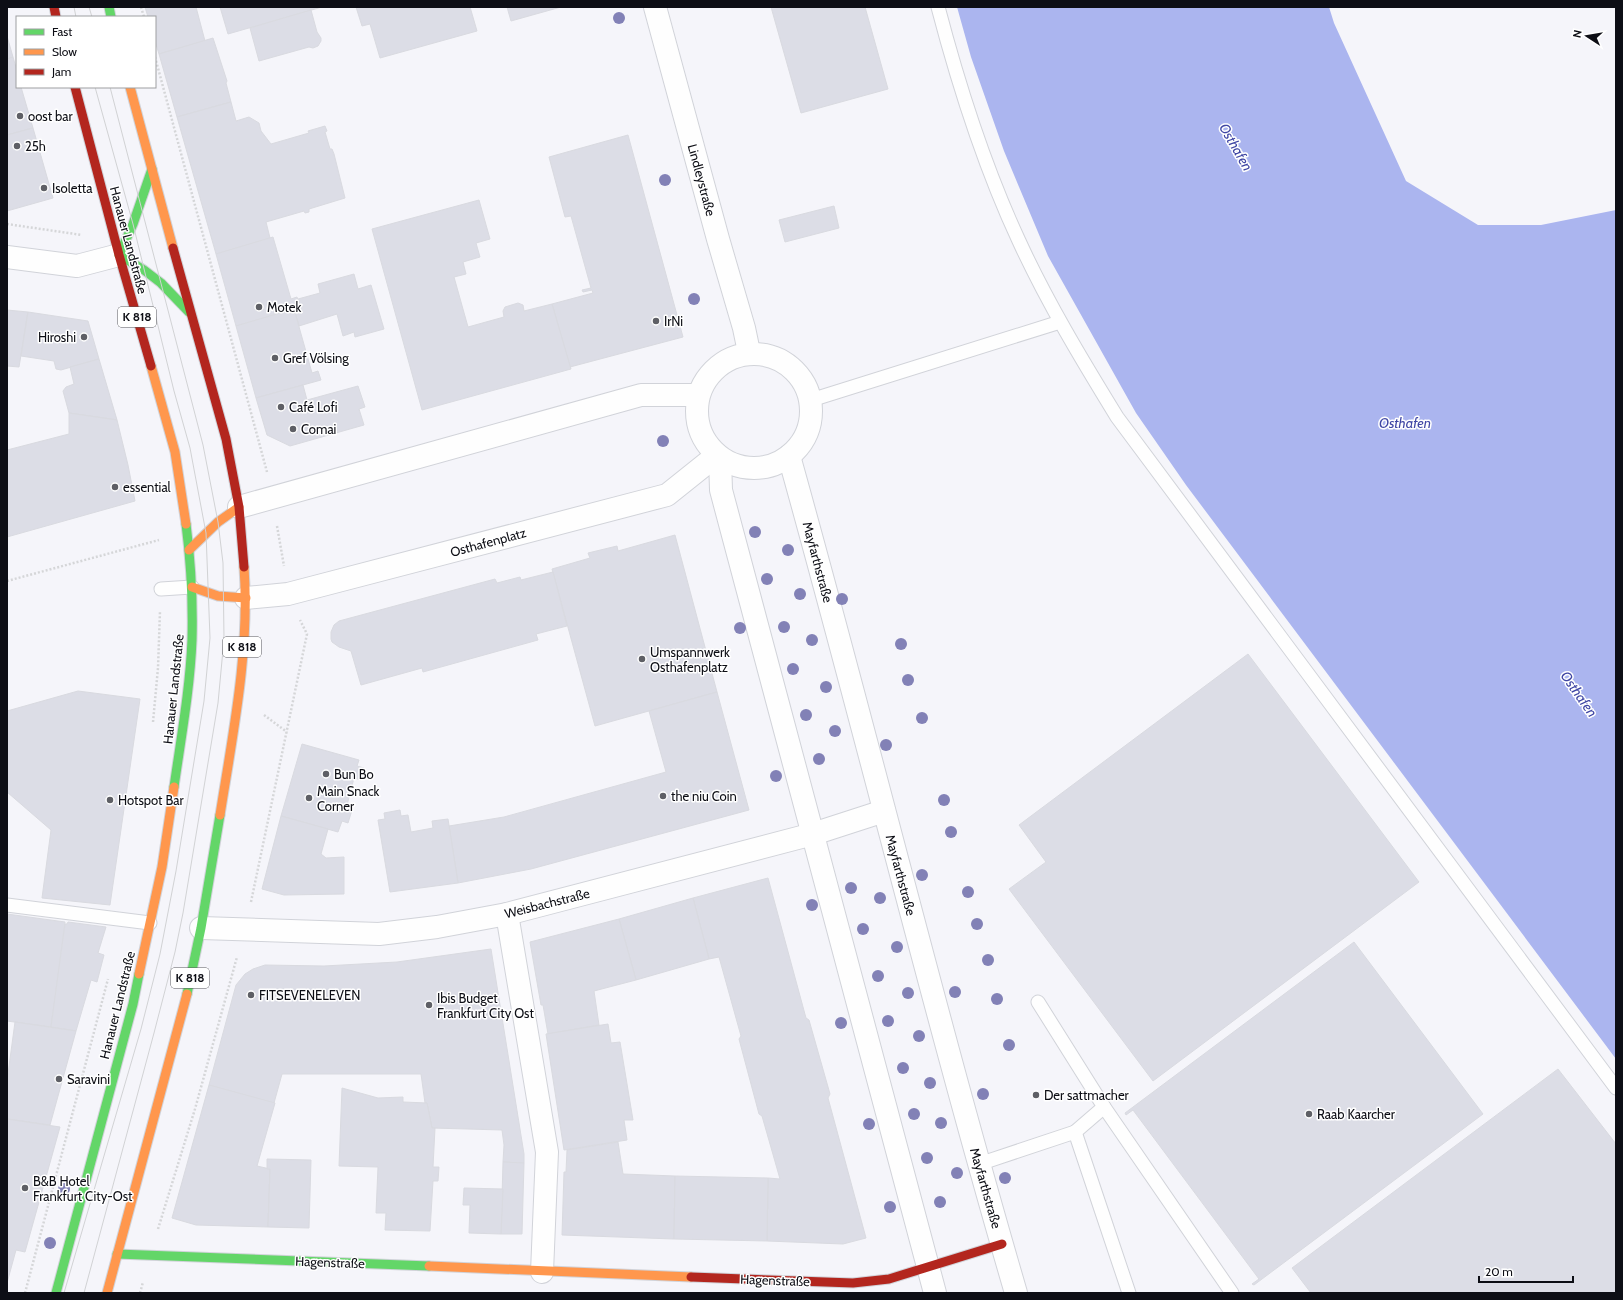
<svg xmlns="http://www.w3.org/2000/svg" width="1623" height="1300" viewBox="0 0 1623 1300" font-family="Cabin,sans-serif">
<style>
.water{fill:#abb5ef}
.building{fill:#dcdde6;stroke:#d9dae0}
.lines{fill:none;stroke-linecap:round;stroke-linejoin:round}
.lane-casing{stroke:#d1d3d9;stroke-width:15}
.street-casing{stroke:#d1d3d9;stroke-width:24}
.fast-casing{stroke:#d1d3d9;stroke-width:11}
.slow-casing{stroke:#d1d3d9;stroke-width:11}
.jam-casing{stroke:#d1d3d9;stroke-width:11}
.path{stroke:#d5d6d8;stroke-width:2.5;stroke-dasharray:2 2;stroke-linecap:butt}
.lane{stroke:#fefefe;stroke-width:13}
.street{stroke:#fefefe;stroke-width:22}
.fast{stroke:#63d668;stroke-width:9}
.slow{stroke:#ff974d;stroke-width:9}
.jam{stroke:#b3261e;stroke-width:9}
.tram{stroke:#d1d2d4;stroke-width:1}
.tree{fill:#8281b6}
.poi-dot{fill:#5e5f65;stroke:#fff;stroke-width:1.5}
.labels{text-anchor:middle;stroke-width:3;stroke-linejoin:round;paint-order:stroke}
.shield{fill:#fff;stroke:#56565b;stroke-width:1}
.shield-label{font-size:12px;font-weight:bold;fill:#0d0e15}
.poi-label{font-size:13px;fill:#0d0e15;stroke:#fff;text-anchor:start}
.street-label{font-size:13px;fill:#0d0e15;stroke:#fff}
.water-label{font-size:14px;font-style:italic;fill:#3f46a4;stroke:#fff}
</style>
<rect width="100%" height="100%" fill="#f5f5fa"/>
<path class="water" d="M957,7H1329L1334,23L1406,181L1478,225H1541L1616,210V1059L1186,485L1136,413L1048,256L1004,151L971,57Z"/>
<g class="building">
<path d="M145,7H196L205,41L159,54L155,41V17H148Z"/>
<path d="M220,7H322L228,34Z"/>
<path d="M356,7H470L477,31L380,58L370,24L362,26Z"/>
<path d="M507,7H561L511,21Z"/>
<path d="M771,7H865L888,89L801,113Z"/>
<path d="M311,10L317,32L321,38V41L318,46L313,48L309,47L259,61L250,28Z"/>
<path d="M7,36L13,57L7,59Z"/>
<path d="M213,38L227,81L226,83L231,102L177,117L159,54Z"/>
<path d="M13,57L17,71V87H21L33,128L7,135V59Z"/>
<path d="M231,102L236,121L249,117L259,123L261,131L271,144L309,133L308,131L325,126L327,131L325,132L330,149H332L334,154L345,198L309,209V212L305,213L304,211L266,222L270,238L216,254L177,117Z"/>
<path d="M33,128L53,198L7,211V135Z"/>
<path d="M628,135L683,337L570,367L552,304L593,293L592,290L583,292L582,290L591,288L571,216L565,217L549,157Z"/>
<path d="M479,200L490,239L476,243L480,257L463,262L466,274L454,277L468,327L504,317L503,311L505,307L518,303L523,305L524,311L552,304L571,369L422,410L372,229Z"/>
<path d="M834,206L839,228L785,242L779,220Z"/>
<path d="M273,237L291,299L297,297L300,307L236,326L216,254Z"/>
<path d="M354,274L358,289L371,285L384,329L355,337L354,332L343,336L337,314L299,326L294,309L300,307L298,299L320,293L318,284Z"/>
<path d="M294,309L312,373L318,371L321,380L256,398L236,326Z"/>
<path d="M7,310L28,312L19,367L7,366Z"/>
<path d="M28,312L88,321L99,359L61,370L56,369L54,361L21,356Z"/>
<path d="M99,359L117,420L69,413L63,391L66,387L74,384L70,367Z"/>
<path d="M303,385L307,400L358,386L365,407L359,409L364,425L290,446L267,435L256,398Z"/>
<path d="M69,413L117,420L128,465L135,501L7,537V450L69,434Z"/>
<path d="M675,535L717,692L595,726L552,569L590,558L588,553L617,546L618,551Z"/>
<path d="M553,572L567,626L536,634L538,640L423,672L422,668L361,685L351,651L339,647L332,642L331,639V632L334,625L339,621L495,579L497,583L520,577L521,580Z"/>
<path d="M1248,654L1419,882L1153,1081L1009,889L1046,862L1019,825Z"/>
<path d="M78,691L140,699L110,905L42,898L51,830L7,792V711Z"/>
<path d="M717,692L749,810L531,869L458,883L449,826L504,817L666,772L649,711Z"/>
<path d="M302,744L359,760L357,766L364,768L361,780L354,778L346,809L352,810L348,823L342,821L338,832L281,816Z"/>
<path d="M400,810L401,816L408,815L411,832L433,828L432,821L448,819L458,883L390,892L378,820L385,819L384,813Z"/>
<path d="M281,816L328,829L321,854L326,858L344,857V894L284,895L262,889Z"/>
<path d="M768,878L806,1018L809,1020L830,1094L828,1098L866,1238L843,1244L767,1241L768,1178L780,1179L762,1116L759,1114L739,1039L741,1036L719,957L709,959L693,898Z"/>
<path d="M693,898L709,959L636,980L619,919Z"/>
<path d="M7,914L65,922L51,1027L7,1021Z"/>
<path d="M619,919L636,980L594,991L599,1025L548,1034L543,1005H541L530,942Z"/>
<path d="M68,922L106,927L98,953L104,955L97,982L91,980L76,1031L51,1027L65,924H67Z"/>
<path d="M1354,942L1483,1114L1254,1285L1252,1284L1259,1279L1133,1110L1126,1115L1125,1113Z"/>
<path d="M491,949L524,1154V1163L503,1162L504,1145L502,1130L432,1128L427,1103H425L421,1074H282L274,1103L209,1085L236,985L245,974L253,969L265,965L324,966L397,962Z"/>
<path d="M15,1022L76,1031L50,1125L7,1119V1081Z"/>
<path d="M608,1024L611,1043L620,1042L633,1120H624L627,1140L564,1150L546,1034Z"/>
<path d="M1558,1069L1616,1144V1293H1311L1292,1268Z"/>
<path d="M209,1085L275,1103L257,1166L270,1169L268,1227L196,1225L172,1218Z"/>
<path d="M342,1088L378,1098L403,1097V1102L427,1103L432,1128H435L433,1167H439L438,1181H433L430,1231L385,1230L386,1213H376L378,1167L339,1166Z"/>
<path d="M7,1119L60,1127L25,1252L16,1250L7,1283Z"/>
<path d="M618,1142L623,1174L675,1176L674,1239L562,1235L564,1172H566L567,1150Z"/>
<path d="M267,1159L311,1160L309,1228L268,1227L270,1169H267Z"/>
<path d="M503,1162L524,1163L522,1234H501Z"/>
<path d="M675,1176L768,1178L767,1241L674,1239Z"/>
<path d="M464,1188L503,1189L501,1234L469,1233L470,1205H463Z"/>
</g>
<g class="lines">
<g class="lane-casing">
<g id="lane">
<path d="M938,7C959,87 984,166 1019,241C1047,302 1082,360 1117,417L1616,1088"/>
<path d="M811,400L1060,322"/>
<path d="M161,589L192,587"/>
<path d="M7,905L150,923"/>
<path d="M1038,1002L1104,1107L1075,1132"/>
<path d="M1104,1107L1232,1293"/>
<path d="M979,1164L1075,1132L1129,1293"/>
</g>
</g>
<g class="street-casing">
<g id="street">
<path d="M655,7L718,239L744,328L749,352"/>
<path d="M7,257L77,266L119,255"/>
<circle cx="754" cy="411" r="57"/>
<path d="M789,456C867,735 935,1016 1016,1293"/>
<path d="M720,458L721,490L935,1293"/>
<path d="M239,507L641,395H698"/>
<path d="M246,598L288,594L667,495L717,455"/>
<path d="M507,914L547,1152L542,1272"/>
<path d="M201,928L379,934L437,927L507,914L813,834L884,811"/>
</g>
</g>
<g class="fast-casing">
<g id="fast">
<path d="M109,7L111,17"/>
<path d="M152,169L133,224L119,255L144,270L161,283L189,312"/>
<path d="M174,787C181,738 190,689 192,640C193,601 191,563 186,524"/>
<path d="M187,994L201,928L220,815"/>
<path d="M117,1254L429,1266"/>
<path d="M56,1293L133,1004L139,974"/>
</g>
</g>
<g class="slow-casing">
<g id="slow">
<path d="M130,87L173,248"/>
<path d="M151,366L175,452L186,524"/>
<path d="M189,550L218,522L239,507"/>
<path d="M192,587L218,596L246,598"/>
<path d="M220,815C233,733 250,650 244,567"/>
<path d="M139,974L162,867L174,787"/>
<path d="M429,1266L691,1277"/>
<path d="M107,1293L187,994"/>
</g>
</g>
<g class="jam-casing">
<g id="jam">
<path d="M54,7L56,17"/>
<path d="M75,87L119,255L151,366"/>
<path d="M173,248L226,439L239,507L244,567"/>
<path d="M691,1277L853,1283L889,1279L1002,1244"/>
</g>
</g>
<g class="path">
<path d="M141,7L144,17"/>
<path d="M155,57L267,472"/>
<path d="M7,224L82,235"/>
<path d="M277,526L284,566"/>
<path d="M7,581L159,540"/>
<path d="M264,715L287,732"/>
<path d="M153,722L158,668L160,611"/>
<path d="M251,902L307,634L300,620"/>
<path d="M158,1229L195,1109L237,957"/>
<path d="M25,1293L108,979"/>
<path d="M140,1293L143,1282"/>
</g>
<use href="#lane" class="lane"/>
<use href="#street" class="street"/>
<use href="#fast" class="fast"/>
<use href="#slow" class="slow"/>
<use href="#jam" class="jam"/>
<g class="tram">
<path d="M74,7L76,17"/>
<path d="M89,7L92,17"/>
<path d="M64,1293L141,1029L160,954L176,871L204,701L210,638L206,533L190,448L174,391L133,224L95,87"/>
<path d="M84,1293L154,1033L175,952L183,913L218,703L224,639L223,563L218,522L203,445L110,87"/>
</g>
</g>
<g class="tree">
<circle cx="619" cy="18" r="6"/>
<circle cx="665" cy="180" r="6"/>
<circle cx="694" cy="299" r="6"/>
<circle cx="663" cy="441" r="6"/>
<circle cx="755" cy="532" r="6"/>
<circle cx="788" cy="550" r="6"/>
<circle cx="767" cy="579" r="6"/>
<circle cx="800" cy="594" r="6"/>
<circle cx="842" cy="599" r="6"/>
<circle cx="784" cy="627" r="6"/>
<circle cx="740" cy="628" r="6"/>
<circle cx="812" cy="640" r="6"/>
<circle cx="901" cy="644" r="6"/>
<circle cx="793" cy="669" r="6"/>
<circle cx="908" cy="680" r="6"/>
<circle cx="826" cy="687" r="6"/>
<circle cx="806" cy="715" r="6"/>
<circle cx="922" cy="718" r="6"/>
<circle cx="835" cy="731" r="6"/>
<circle cx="886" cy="745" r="6"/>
<circle cx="819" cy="759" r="6"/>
<circle cx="776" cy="776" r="6"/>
<circle cx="944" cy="800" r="6"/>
<circle cx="951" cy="832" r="6"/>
<circle cx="922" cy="875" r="6"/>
<circle cx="851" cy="888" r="6"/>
<circle cx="968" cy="892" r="6"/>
<circle cx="880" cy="898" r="6"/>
<circle cx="812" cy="905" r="6"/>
<circle cx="977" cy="924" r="6"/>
<circle cx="863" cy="929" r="6"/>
<circle cx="897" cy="947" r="6"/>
<circle cx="988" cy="960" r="6"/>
<circle cx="878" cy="976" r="6"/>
<circle cx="955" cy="992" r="6"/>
<circle cx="908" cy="993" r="6"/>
<circle cx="997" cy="999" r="6"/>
<circle cx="888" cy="1021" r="6"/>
<circle cx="841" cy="1023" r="6"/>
<circle cx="919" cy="1036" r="6"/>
<circle cx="1009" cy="1045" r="6"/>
<circle cx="903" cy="1068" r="6"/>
<circle cx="930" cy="1083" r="6"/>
<circle cx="983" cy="1094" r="6"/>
<circle cx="914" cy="1114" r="6"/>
<circle cx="941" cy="1123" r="6"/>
<circle cx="869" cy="1124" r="6"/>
<circle cx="927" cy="1158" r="6"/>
<circle cx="957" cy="1173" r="6"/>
<circle cx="1005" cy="1178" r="6"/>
<circle cx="64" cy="1189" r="6"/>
<circle cx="940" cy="1202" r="6"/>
<circle cx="890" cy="1207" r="6"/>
<circle cx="50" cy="1243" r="6"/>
</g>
<g class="poi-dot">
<circle cx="20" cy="116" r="4"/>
<circle cx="17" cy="146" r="4"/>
<circle cx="44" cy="188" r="4"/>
<circle cx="259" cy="307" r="4"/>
<circle cx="656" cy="321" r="4"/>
<circle cx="84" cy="337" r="4"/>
<circle cx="275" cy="358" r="4"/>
<circle cx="281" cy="407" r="4"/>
<circle cx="293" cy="429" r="4"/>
<circle cx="115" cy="487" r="4"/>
<circle cx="642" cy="659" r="4"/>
<circle cx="326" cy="774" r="4"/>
<circle cx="663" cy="796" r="4"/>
<circle cx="309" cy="798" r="4"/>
<circle cx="110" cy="800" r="4"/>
<circle cx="251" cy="995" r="4"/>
<circle cx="429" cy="1005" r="4"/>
<circle cx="59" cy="1079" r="4"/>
<circle cx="1036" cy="1095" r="4"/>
<circle cx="1309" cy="1114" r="4"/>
<circle cx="25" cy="1188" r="4"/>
</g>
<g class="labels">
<g class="shield">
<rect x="118" y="307" width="38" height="20" rx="3"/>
<rect x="223" y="637" width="38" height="20" rx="3"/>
<rect x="171" y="968" width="38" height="20" rx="3"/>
</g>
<g class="shield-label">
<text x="137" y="321">K 818</text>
<text x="242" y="651">K 818</text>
<text x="190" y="982">K 818</text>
</g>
<g class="poi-label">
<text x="28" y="121">oost bar</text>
<text x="25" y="151">25h</text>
<text x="52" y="193">Isoletta</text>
<text x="267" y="312">Motek</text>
<text x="664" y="326">IrNi</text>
<text x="76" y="342" text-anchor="end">Hiroshi</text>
<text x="283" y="363">Gref Völsing</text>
<text x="289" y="412">Café Lofi</text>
<text x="301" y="434">Comai</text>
<text x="123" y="492">essential</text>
<text x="650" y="657">Umspannwerk<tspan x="650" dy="15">Osthafenplatz</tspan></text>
<text x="334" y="779">Bun Bo</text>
<text x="317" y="796">Main Snack<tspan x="317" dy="15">Corner</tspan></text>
<text x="671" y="801">the niu Coin</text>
<text x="118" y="805">Hotspot Bar</text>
<text x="259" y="1000">FITSEVENELEVEN</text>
<text x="437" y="1003">Ibis Budget<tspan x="437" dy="15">Frankfurt City Ost</tspan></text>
<text x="67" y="1084">Saravini</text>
<text x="1044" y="1100">Der sattmacher</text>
<text x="1317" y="1119">Raab Kaarcher</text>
<text x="33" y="1186">B&amp;B Hotel<tspan x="33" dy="15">Frankfurt City-Ost</tspan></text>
</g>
<g class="street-label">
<text transform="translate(702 180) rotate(75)" y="5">Lindleystraße</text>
<text transform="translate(129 240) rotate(75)" y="5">Hanauer Landstraße</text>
<text transform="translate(488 542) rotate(-15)" y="5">Osthafenplatz</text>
<text transform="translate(818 562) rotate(75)" y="5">Mayfarthstraße</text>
<text transform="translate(173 689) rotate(-84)" y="5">Hanauer Landstraße</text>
<text transform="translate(901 875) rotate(75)" y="5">Mayfarthstraße</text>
<text transform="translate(547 903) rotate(-14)" y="5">Weisbachstraße</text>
<text transform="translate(117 1005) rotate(-76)" y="5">Hanauer Landstraße</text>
<text transform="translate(986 1188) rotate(74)" y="5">Mayfarthstraße</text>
<text transform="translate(330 1262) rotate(2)" y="5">Hagenstraße</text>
<text transform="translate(775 1280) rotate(2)" y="5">Hagenstraße</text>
</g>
<g class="water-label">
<text transform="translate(1236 147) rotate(60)" y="5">Osthafen</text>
<text x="1405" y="428">Osthafen</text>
<text transform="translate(1579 694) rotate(55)" y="5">Osthafen</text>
</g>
</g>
<rect width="1623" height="1300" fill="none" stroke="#0d0e15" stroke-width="16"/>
<rect x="16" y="16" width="140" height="72" fill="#ffffff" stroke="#9e9fa1"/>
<rect x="24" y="29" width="20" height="6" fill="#63d668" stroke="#9e9fa1"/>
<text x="52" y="36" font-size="12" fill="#0d0e15">Fast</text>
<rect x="24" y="49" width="20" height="6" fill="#ff974d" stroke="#9e9fa1"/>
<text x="52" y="56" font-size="12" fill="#0d0e15">Slow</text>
<rect x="24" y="69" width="20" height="6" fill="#b3261e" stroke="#9e9fa1"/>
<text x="52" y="76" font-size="12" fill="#0d0e15">Jam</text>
<g transform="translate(1587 36) rotate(282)" stroke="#ffffff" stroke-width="3" paint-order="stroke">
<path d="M0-3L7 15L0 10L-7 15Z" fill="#0d0e15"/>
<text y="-6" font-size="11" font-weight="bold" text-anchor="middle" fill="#0d0e15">N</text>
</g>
<path d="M1479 1276v6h94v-6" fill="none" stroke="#0d0e15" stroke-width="2"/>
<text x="1485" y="1276" font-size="12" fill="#0d0e15" stroke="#ffffff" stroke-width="3" paint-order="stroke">20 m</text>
</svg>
